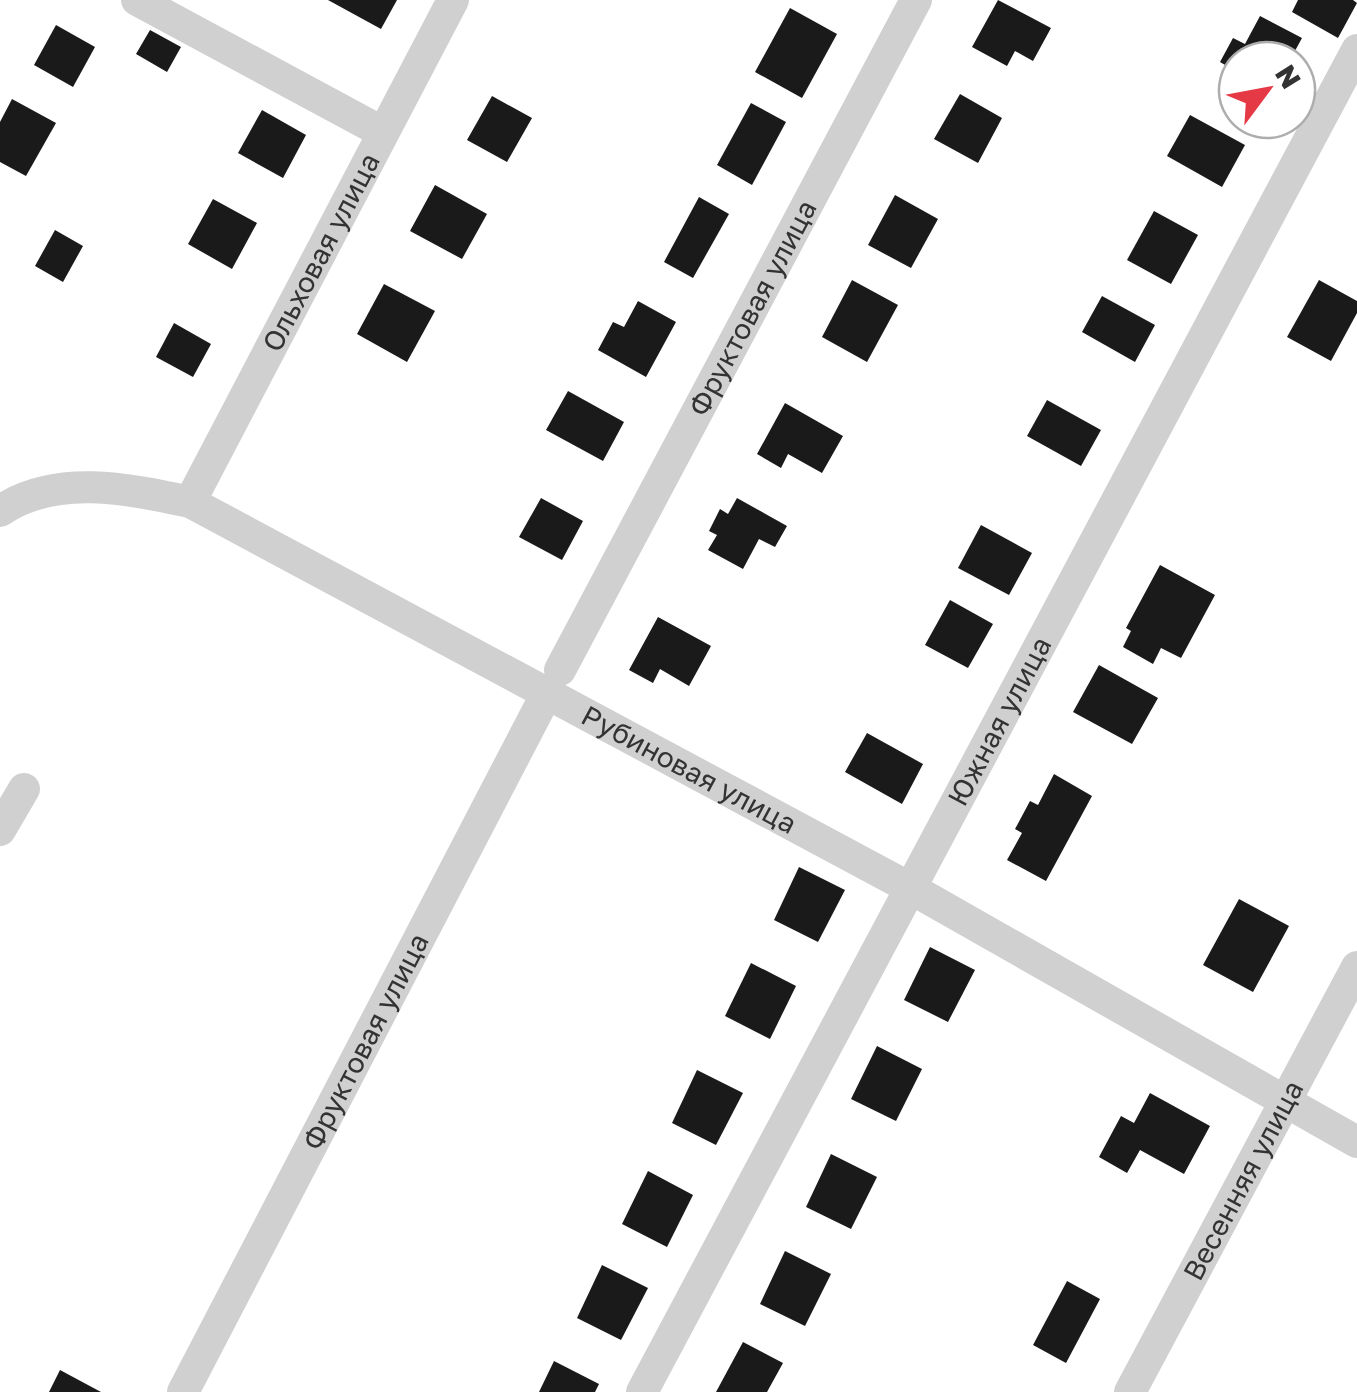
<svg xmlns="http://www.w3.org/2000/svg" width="1357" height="1392" viewBox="0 0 1357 1392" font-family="'Golos Text',sans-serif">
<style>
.building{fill:#1a1a1a}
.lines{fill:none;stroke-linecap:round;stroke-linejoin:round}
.minor{stroke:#d0d0d0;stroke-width:32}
.labels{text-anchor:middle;stroke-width:10;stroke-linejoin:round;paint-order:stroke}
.street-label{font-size:28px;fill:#333;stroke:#fff}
</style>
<rect width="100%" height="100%" fill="#fff"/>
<g class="building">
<path d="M328,0H397L381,29Z"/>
<path d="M998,0L1051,28L1033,61L1015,51L1007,66L972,47Z"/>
<path d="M1298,0H1353L1357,3L1338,38L1292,12Z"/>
<path d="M790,8L837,34L802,98L755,72Z"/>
<path d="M1260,16L1302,38L1290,60H1237V72L1220,62L1233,38L1245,44Z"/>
<path d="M56,25L95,47L73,87L34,65Z"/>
<path d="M150,30L181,47L167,72L136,54Z"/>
<path d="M960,94L1002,118L978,163L934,139Z"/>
<path d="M492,96L532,118L507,162L467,140Z"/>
<path d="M12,99L56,123L26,176L0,162V122Z"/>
<path d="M751,103L786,122L752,185L717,165Z"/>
<path d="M262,110L306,135L283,178L238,153Z"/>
<path d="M1190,115L1245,145L1222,187L1167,156Z"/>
<path d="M435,185L487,214L462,259L410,231Z"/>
<path d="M895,195L938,219L911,268L868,245Z"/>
<path d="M699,197L729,214L693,278L664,262Z"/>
<path d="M213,199L257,223L232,269L188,244Z"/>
<path d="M1154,211L1198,235L1171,284L1127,260Z"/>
<path d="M55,230L83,246L63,282L35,266Z"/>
<path d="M852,280L898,305L867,362L822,337Z"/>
<path d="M1319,280L1357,301V313L1331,361L1287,337Z"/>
<path d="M384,284L435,311L407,362L357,334Z"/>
<path d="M1102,296L1155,325L1135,362L1082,332Z"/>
<path d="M638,301L676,322L646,377L598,350L613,322L624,327Z"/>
<path d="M174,323L211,344L193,377L156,357Z"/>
<path d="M568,391L624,422L603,461L546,430Z"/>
<path d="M1047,400L1101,430L1081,466L1027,436Z"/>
<path d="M785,403L843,436L822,473L788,454L781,468L757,454Z"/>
<path d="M541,498L583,521L562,560L519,537Z"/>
<path d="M737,498L787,526L775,547L759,539L743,569L708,550L717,535L709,531L720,509L728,514Z"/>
<path d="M981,525L1032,553L1009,595L958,568Z"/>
<path d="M1160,565L1215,595L1181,658L1161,648L1153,664L1123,647L1131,631L1126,628Z"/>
<path d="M950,600L993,624L968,668L925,645Z"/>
<path d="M658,617L711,646L689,686L660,669L653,683L629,670Z"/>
<path d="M1099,665L1158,698L1132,744L1073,712Z"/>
<path d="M867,733L923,764L902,804L845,772Z"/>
<path d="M1054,774L1092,796L1046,881L1007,860L1022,833L1015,829L1030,801L1038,805Z"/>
<path d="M799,867L845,890L818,942L774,920Z"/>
<path d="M1239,899L1289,926L1253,992L1203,965Z"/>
<path d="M930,947L975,970L948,1022L904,1000Z"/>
<path d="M751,963L796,986L770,1039L725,1016Z"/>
<path d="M877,1046L922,1069L896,1121L851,1099Z"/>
<path d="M697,1070L743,1093L716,1145L672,1123Z"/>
<path d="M1150,1093L1210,1126L1184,1174L1140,1150L1127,1173L1099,1157L1121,1116L1134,1123Z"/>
<path d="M831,1154L877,1177L851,1229L806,1207Z"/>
<path d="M648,1171L693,1195L667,1247L622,1224Z"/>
<path d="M785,1251L831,1274L805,1326L760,1304Z"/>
<path d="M602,1265L648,1288L621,1340L577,1318Z"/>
<path d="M1067,1281L1100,1299L1066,1363L1033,1345Z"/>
<path d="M743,1342L783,1363L767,1392H716Z"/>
<path d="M554,1361L599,1384L595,1392H539Z"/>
<path d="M60,1370L101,1392H49Z"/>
</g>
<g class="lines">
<g class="minor">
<path d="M137,0L382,132"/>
<path id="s1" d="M190,502L453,0"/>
<path id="s2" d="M0,511C56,473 129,489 190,502L910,888L1357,1142"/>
<path id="s3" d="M560,670L916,0"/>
<path d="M0,830L24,789"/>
<path id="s4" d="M183,1392L547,693"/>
<path id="s5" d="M642,1392L1357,50"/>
<path id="s6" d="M1130,1392L1357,967"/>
</g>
</g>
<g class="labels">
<g class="street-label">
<text dy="10" stroke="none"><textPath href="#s1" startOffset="282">Ольховая улица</textPath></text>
<text dy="10" stroke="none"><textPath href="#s3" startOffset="410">Фруктовая улица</textPath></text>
<text dy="10" stroke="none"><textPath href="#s5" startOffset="760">Южная улица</textPath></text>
<text dy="10" stroke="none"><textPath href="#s2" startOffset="762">Рубиновая улица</textPath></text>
<text dy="10" stroke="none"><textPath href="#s4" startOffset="395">Фруктовая улица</textPath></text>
<text dy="10" stroke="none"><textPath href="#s6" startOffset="240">Весенняя улица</textPath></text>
</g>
</g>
<g transform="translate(1267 90) rotate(58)"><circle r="48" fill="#ffffff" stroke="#adadad" stroke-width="2.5"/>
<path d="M0-8L18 38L0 25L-18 38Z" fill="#e63946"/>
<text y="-15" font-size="28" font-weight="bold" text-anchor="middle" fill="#333333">N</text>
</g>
</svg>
